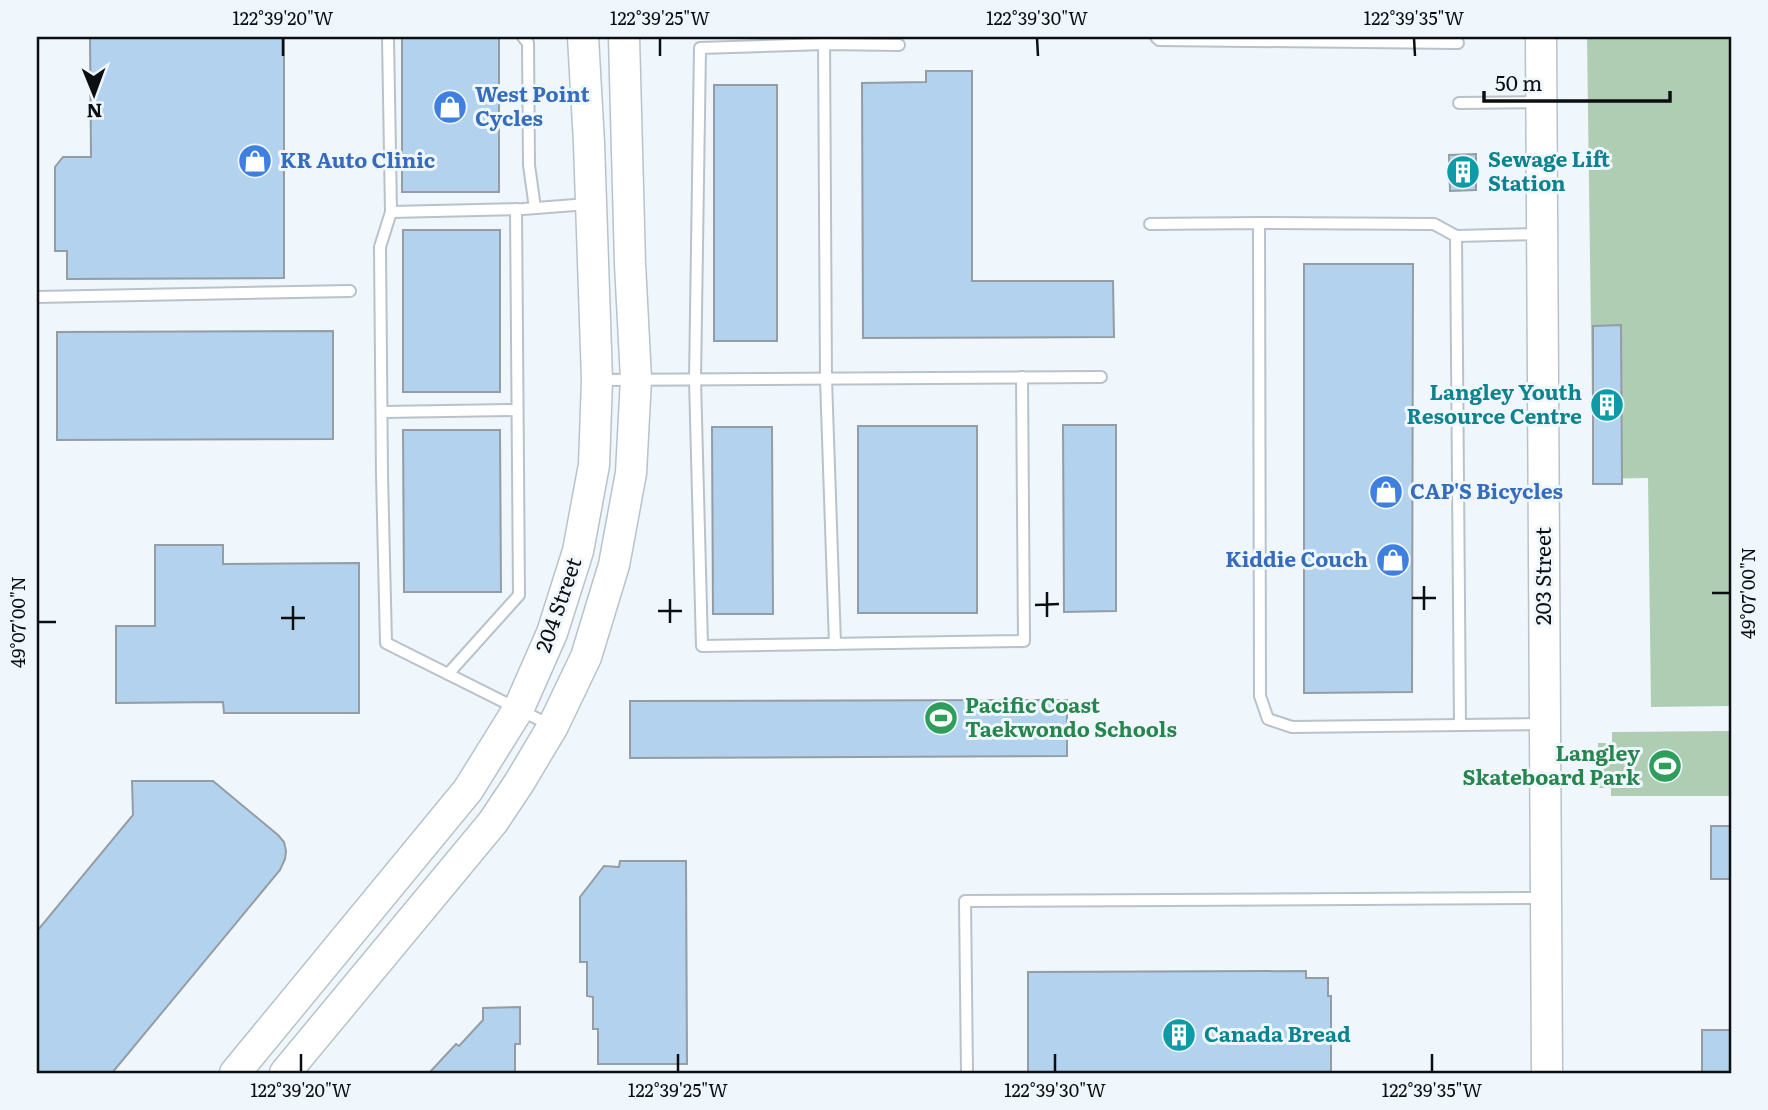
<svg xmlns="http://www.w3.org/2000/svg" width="1768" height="1110" viewBox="0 0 1768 1110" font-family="Literata,serif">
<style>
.green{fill:#afcdb3}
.building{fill:#b3d2ee;stroke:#949ca4;stroke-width:2}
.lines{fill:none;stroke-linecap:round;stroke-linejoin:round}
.lane-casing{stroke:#b9c2ca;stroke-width:14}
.secondary-casing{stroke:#b9c2ca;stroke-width:33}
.lane{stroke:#fff;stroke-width:10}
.secondary{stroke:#fff;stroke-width:30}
.ticks{fill:none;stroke:#0c0f12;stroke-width:2.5}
.labels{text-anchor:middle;stroke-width:6;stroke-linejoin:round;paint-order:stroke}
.shop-label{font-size:21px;font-weight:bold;fill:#366cbe;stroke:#eff7fd;text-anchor:start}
.culture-label{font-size:21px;font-weight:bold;fill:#0d838f;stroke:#eff7fd;text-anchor:start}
.street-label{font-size:21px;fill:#0c0f12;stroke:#eff7fd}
.leisure-label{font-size:21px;font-weight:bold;fill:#27864d;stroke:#eff7fd;text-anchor:start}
.neatline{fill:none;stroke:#0c0f12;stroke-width:2.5}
.ticks-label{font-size:18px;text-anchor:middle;fill:#0c0f12}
</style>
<rect width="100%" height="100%" fill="#eff7fd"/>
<g class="green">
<path d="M1587,37H1731V706L1651,707L1648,478L1593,479Z"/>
<path d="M1731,731V796H1611V788H1598V743H1612V732Z"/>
</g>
<g class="building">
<path d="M90,37H284V278L67,279V251H55V167L63,157H91Z"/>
<rect x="402" y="37" width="97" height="155"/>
<path d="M926,71H972V281H1113L1114,337L863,338L862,83L926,82Z"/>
<rect x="714" y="85" width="63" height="256"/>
<path d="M1476,154V190L1450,191L1449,155Z"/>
<rect x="403" y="230" width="97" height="162"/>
<path d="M1304,264H1413L1412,692L1304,693Z"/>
<path d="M1621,325L1622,484H1593V326Z"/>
<path d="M333,331V439L57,440V332Z"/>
<path d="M1063,425H1116V611L1064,612Z"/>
<rect x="858" y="426" width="119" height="187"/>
<path d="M712,427H772L773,614H713Z"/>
<path d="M403,430H500L501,592H404Z"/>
<path d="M155,545H223V564L359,563V713H224L223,702L116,703V626H155Z"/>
<path d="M1067,700V756L630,758V701Z"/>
<path d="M132,781H213L278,835L284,842L286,851L285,859L280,870L112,1073H37V931L133,815Z"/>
<rect x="1711" y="826" width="20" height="53"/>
<path d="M620,861H686L687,1064H598V1029H593V997L587,996V962H580V897L604,866L619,867Z"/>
<path d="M1306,971V978H1328V996H1331V1073H1028V972Z"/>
<path d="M520,1007V1044H515V1073H429L456,1044L459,1046L483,1020V1008Z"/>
<rect x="1702" y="1030" width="29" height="43"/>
</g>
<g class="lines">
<g class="lane-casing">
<g id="lane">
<path d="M388,37L391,212L380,247L382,475L386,643L550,725"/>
<path d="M523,37L528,43L529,165L535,208"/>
<path d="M1156,37L1159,40L1458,43"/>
<path d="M824,38L826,379L835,644"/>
<path d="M899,45L824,44L700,48L695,380L702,646L1024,641L1022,377"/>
<path d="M1459,103L1539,102"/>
<path d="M391,212L523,209L588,204"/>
<path d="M1259,223L1434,224L1456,236L1541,234"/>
<path d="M1150,224L1259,223L1260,696L1268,719L1292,727L1542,724"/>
<path d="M1456,236L1460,725"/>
<path d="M37,297L350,291"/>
<path d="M600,380L1101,377"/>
<path d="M382,412L517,410"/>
<path d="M448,674L519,595L516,209"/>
<path d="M967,1073L965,901L1543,898"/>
</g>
</g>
<g class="secondary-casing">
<g id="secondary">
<path d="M1541,37L1547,1073"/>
<path d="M235,1073L468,790L519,708L552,633L578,551L594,465L597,380L589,143L583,37"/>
<path d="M285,1073L493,822L519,783L553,726L586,657L614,565L631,473L636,379L630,264L624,37"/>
</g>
</g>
<use href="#lane" class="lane"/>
<use href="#secondary" class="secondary"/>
</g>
<path class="ticks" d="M283,38V56M660,38V56M1037,38L1038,56M1414,38L1415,56M1424,586V610M1047,592V617M1712,593H1730M1412,598H1436M670,599V623M1035,605L1059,604M293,606V630M658,611H682M281,618H305M38,622H56M301,1054V1072M678,1054V1072M1055,1054V1072M1432,1054V1072"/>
<defs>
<g id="shop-disc" transform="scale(1.75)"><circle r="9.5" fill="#3f7fe0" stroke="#eff7fd"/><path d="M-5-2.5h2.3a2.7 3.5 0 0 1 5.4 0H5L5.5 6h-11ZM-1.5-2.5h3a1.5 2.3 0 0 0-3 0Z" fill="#fff"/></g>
<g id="building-disc" transform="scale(1.75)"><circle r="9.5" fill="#0f9aa8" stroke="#eff7fd"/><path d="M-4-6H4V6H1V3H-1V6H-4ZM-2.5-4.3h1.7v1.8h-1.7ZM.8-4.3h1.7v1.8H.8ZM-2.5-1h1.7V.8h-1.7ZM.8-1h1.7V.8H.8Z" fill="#fff"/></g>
<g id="stadium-disc" transform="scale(1.75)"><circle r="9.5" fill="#2e9e5b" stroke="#eff7fd"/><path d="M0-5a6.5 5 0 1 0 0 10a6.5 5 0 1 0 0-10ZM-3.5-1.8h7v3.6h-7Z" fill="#fff"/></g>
</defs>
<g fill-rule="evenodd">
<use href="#shop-disc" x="450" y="107"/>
<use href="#shop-disc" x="255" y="161"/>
<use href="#building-disc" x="1463" y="172"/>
<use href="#building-disc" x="1607" y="405"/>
<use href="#shop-disc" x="1386" y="492"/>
<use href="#shop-disc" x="1393" y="560"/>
<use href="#stadium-disc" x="941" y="718"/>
<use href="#stadium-disc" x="1665" y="766"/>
<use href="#building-disc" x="1179" y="1035"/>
</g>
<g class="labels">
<g class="shop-label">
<text x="475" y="102">West Point<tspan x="475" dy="24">Cycles</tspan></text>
<text x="280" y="168">KR Auto Clinic</text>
<text x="1410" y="499">CAP'S Bicycles</text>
<text x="1368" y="567" text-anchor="end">Kiddie Couch</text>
</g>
<g class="culture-label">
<text x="1488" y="167">Sewage Lift<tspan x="1488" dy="24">Station</tspan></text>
<text x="1582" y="400" text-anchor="end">Langley Youth<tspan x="1582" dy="24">Resource Centre</tspan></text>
<text x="1204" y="1042">Canada Bread</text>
</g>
<g class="street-label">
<text transform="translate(1544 576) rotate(-90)" y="7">203 Street</text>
<text transform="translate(559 605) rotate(-71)" y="7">204 Street</text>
</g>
<g class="leisure-label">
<text x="965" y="713">Pacific Coast<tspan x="965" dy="24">Taekwondo Schools</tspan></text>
<text x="1640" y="761" text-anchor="end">Langley<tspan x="1640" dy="24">Skateboard Park</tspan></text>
</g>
</g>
<rect width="1768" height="1110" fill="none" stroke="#eff7fd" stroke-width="77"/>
<g transform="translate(94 94) rotate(179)" stroke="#eff7fd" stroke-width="5" paint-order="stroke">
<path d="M0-5L12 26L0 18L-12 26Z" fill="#0c0f12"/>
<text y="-10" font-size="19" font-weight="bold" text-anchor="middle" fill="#0c0f12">N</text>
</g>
<path d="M1484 91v10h186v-10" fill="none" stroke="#0c0f12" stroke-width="3.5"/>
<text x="1495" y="91" font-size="21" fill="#0c0f12" stroke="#eff7fd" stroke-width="5" paint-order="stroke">50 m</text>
<rect x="38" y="38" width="1692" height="1034" class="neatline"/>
<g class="ticks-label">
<text x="283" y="25">122°39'20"W</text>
<text x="660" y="25">122°39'25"W</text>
<text x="1037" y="25">122°39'30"W</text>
<text x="1414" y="25">122°39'35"W</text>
<text transform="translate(1749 593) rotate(-90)" y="6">49°07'00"N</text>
<text transform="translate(19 622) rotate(-90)" y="6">49°07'00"N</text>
<text x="301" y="1097">122°39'20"W</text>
<text x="678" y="1097">122°39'25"W</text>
<text x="1055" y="1097">122°39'30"W</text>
<text x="1432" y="1097">122°39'35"W</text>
</g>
</svg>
